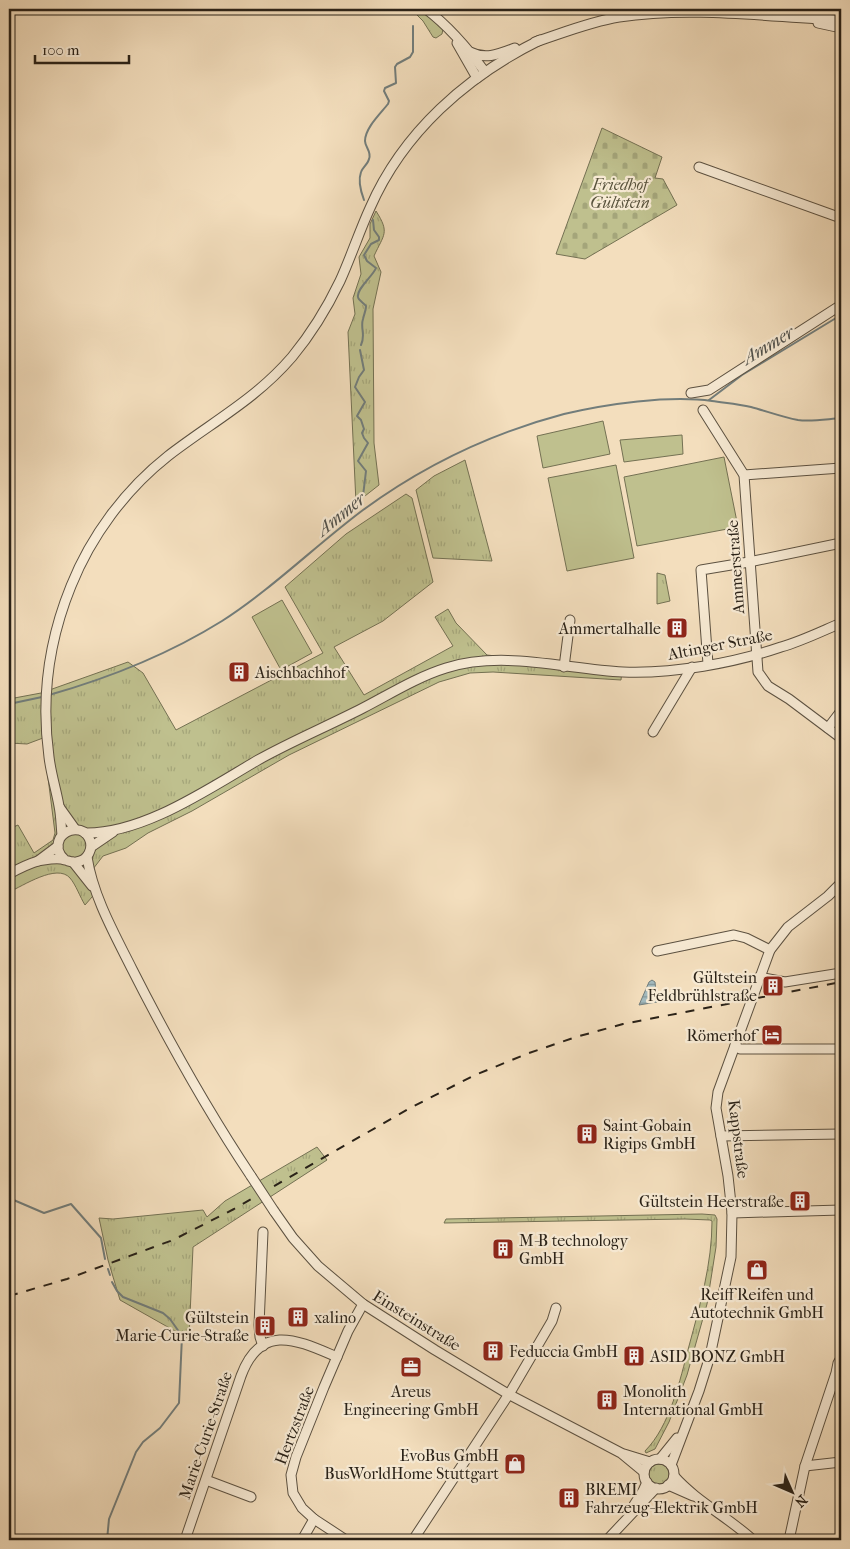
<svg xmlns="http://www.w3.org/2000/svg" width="850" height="1549" viewBox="0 0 850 1549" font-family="'IM FELL French Canon',serif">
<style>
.grass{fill:url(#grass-tufts);stroke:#747153}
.cemetery{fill:url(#cemetery-stones);stroke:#747153}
.pitch{fill:#bfc08e;stroke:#747153}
.water{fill:url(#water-rules);stroke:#727d7b}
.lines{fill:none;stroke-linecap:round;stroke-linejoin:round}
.stream{stroke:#727d7b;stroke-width:2}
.minor-casing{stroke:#5c5141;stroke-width:11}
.minor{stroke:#f7ead4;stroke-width:9}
.rail{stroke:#2a2218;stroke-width:2;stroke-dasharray:9 9;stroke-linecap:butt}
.minor-bridge-casing{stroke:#5c5141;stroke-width:11;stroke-linecap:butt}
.minor-bridge{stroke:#f7ead4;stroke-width:9}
.labels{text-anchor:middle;stroke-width:4.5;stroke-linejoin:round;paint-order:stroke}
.park-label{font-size:16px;font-style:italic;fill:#57513b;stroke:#f7ead4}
.street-label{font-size:16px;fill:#2a2218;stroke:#f7ead4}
.poi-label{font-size:16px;fill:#2a2218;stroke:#f7ead4;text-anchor:start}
.water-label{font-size:18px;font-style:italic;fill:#4e4f4a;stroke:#f7ead4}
</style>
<defs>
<pattern id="grass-tufts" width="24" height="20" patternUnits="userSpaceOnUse" patternTransform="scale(1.25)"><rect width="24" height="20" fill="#bfc08e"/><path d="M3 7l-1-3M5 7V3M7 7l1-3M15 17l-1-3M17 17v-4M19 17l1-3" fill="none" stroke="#a4a57a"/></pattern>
<pattern id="cemetery-stones" width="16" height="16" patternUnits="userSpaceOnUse" patternTransform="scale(1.25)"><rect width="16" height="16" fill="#bfc08e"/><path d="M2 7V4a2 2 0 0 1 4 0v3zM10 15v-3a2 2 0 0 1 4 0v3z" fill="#a4a57a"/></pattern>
<pattern id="water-rules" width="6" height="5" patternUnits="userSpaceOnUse" patternTransform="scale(1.25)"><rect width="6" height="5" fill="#a2b9bd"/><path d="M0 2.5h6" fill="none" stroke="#849699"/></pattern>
</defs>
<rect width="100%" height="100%" fill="#f3debd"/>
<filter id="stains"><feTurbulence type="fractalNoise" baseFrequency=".004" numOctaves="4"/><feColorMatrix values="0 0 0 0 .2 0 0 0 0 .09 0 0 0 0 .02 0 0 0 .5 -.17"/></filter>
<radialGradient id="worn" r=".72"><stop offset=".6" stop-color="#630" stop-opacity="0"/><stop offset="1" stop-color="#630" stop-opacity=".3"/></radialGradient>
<g class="grass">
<path d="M411,9C427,9 432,18 443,29L442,34L436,38L433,37L423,21Z"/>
<path d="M376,211C390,233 384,234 374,256L381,272L373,309L374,443L379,485L356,503L348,332L355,314L353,298L361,274L359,257L370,238V224Z"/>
<path d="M465,460L492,561L433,558L416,490L434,476Z"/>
<path d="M406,494L412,498L433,582L383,621L334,647L364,695L453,646L435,617L448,609L456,623L487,655L622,670L621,680L493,672L470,673L439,682L289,755L192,811L148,833L126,848L103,856L93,869L99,889L85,905C80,897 76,885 70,878C57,863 23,886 9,892V842L12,836L11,828L18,825L34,853L53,840L55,833L43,738L27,744L9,743V699L41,693L128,662L143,673L176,730L323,653L285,587L346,534Z"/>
<path d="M657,573L665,575L670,601L657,604Z"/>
<path d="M317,1147L327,1160L193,1247L189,1339L120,1300L108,1260L99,1218L113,1219L203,1210L207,1217L225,1201Z"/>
<path d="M702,1214L715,1215L717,1219L716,1247L707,1304L687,1375L669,1422L655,1449L646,1453L645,1451C670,1426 680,1380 689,1346C700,1305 712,1264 712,1221L710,1220L685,1219L444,1223L446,1219Z"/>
<circle cx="659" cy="1474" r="10"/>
</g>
<path class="cemetery" d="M602,128L662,157L655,178L663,179L677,205L585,259L556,254Z"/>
<g class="pitch">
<path d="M603,421L610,454L543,468L537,436Z"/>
<path d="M682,435L683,454L624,462L620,440Z"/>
<path d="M724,457L738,527L637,546L624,477Z"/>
<path d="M616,465L634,558L567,571L548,478Z"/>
<path d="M282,600L312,653L281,670L252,617Z"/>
</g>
<path class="water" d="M652,980L655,982L657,1002L639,1005L649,982Z"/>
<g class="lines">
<g class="stream">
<path d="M364,200C361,192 358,180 361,172C362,168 368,164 369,159C372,152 365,147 365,141C365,128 381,113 388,104L389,101L384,91L385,88L396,83L395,67L397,64L410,57L413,52V26"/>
<path d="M361,345C366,335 360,328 363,319C364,314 366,311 366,306C364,303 358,300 358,297C356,289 373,276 376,268L367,261L364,255L371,244L379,240V237L374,230L373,220"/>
<path d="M360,350L364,370L359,377L355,387L365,402L357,416L361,420L364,429L362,433L364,438L368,443L358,461L366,471L363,496"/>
<path d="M709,400L742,375L841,315"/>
<path d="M49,695C109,678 169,654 222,621C273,588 315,546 363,510C423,466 492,433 564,414C607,404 668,395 712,401C725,403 738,404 751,407C766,411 782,417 798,420C811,422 827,419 841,418"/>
<path d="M9,704L42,697"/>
<path d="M9,1198L44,1213L71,1204L101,1238L105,1259"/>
<path d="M108,1269L110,1275"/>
<path d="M107,1540L109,1519L136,1452L143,1442L160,1428L179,1403L182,1336L170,1319L163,1313L123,1297L117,1291L112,1282"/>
</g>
<g class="minor-casing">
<g id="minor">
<path d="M426,9C447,25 469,50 485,72"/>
<path d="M818,23L841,28"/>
<path d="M535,42C563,33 589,22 619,17C692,6 768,17 841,20"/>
<path d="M457,43L477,78"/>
<path d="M470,52C486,60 499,54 515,48"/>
<path d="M699,167L841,218"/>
<path d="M691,393L709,390L841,305"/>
<path d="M703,410L744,475L758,672L768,686L789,699L841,738"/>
<path d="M744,475L841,468"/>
<path d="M708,664L701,570L749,562L841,543"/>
<path d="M564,667L570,620"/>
<path d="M828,728L841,711"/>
<path d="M653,732L692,667"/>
<path d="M60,808L75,829"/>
<path d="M85,833C143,834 208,789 258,760C292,741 328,726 363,708C390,694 417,677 446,668C503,650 565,669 623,672C673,674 734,663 781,647C802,641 822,631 841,623"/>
<path d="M62,835C61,826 61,815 59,806C56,789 51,774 49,757C41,699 49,640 71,586C91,536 125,490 168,456C212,422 255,400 292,357C311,334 327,308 340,281C351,257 359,232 370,208C403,132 467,76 540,40"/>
<path d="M91,847L113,832"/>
<path d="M87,857C93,896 114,933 132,969C168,1040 207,1110 251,1176"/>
<path d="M38,861L58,846"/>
<path d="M73,862L92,886"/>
<path d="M9,874C18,869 28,864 38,861C46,860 57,857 65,860C69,861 72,863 76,862C88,861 94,848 89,838C83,826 67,828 60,838C56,846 58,854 65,860"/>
<path d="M657,951L734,935L746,938L770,950"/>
<path d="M759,977L785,982L841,973"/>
<path d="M735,1046L740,1049H841"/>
<path d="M721,1136L841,1134"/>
<path d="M274,1211L293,1238L318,1266L363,1304L435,1350L508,1394L621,1453L644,1472"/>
<path d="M732,1213L841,1210"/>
<path d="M263,1346L260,1337L259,1325L263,1232"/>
<path d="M624,1454L650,1462"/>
<path d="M660,1459L677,1438"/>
<circle cx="659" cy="1474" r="15"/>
<path d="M671,1465L699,1391L710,1356L731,1257L732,1213L728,1176L716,1108L718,1092L770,950L788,927L828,896L841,883"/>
<path d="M805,1466L841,1462"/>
<path d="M674,1476C696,1501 728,1517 753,1540"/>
<path d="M206,1480L251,1497"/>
<path d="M668,1485L693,1496"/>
<path d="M634,1505L643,1491L647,1482"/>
<path d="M185,1540L241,1376C261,1322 297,1340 337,1357"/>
<path d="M302,1540L314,1519"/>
<path d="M346,1540L314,1519L302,1508L293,1493L291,1475L296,1457L324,1387L348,1331L363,1304"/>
<path d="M413,1540L511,1391L552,1321L556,1308"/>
<path d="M607,1540L656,1488"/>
<path d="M789,1540L805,1466L836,1373L838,1363L841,1358"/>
</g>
</g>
<use href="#minor" class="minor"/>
<path class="rail" d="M9,1296L67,1279L173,1240L234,1209L410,1108L475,1075L529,1053L576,1037L623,1024L841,982"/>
<g class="minor-bridge-casing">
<path id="minor-bridge" d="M251,1176L274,1211"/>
</g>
<use href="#minor-bridge" class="minor-bridge"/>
</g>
<defs>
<g id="building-square" transform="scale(1.125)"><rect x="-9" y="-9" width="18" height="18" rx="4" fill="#8f2418" stroke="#f7ead4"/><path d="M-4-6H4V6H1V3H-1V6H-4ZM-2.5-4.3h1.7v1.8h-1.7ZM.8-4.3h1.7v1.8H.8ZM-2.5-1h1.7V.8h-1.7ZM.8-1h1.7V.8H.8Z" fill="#fff"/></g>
<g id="hotel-square" transform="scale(1.125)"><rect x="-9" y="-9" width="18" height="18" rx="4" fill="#8f2418" stroke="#f7ead4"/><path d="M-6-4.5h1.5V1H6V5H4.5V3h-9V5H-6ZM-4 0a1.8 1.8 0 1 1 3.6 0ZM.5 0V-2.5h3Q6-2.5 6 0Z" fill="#fff"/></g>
<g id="shop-square" transform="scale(1.125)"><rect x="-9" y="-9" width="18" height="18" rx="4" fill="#8f2418" stroke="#f7ead4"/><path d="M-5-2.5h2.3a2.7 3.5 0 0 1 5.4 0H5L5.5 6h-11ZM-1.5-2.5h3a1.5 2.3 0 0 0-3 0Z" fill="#fff"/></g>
<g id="office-square" transform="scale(1.125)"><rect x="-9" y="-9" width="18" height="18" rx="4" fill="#8f2418" stroke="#f7ead4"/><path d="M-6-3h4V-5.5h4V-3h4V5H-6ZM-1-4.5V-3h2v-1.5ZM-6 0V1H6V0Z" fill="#fff"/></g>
</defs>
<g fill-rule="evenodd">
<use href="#building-square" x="677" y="628"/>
<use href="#building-square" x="239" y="672"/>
<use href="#building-square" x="773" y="986"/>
<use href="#hotel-square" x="772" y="1035"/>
<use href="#building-square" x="587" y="1134"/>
<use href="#building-square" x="800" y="1201"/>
<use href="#building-square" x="503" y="1249"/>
<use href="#shop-square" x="757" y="1270"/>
<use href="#building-square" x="298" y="1317"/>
<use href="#building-square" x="265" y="1326"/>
<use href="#building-square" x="493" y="1351"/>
<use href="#building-square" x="634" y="1356"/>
<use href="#office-square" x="411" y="1367"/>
<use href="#building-square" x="607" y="1400"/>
<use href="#shop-square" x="515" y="1464"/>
<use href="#building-square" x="569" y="1498"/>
</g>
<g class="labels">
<g class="park-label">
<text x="620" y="190">Friedhof<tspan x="620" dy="18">Gültstein</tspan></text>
</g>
<g class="street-label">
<text transform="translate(735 567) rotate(-94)" y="6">Ammerstraße</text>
<text transform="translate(720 644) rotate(-11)" y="6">Altinger Straße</text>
<text transform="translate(739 1139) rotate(83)" y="6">Kappstraße</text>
<text transform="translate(417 1320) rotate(32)" y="6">Einsteinstraße</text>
<text transform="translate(294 1425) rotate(-69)" y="6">Hertzstraße</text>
<text transform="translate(205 1435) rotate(-71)" y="6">Marie-Curie-Straße</text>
</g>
<g class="poi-label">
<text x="661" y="634" text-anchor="end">Ammertalhalle</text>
<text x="255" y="678">Aischbachhof</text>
<text x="757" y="983" text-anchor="end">Gültstein<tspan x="757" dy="18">Feldbrühlstraße</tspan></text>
<text x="756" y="1041" text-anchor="end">Römerhof</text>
<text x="603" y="1131">Saint-Gobain<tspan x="603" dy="18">Rigips GmbH</tspan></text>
<text x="784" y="1207" text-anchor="end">Gültstein Heerstraße</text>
<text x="519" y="1246">M-B technology<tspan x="519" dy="18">GmbH</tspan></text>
<text x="757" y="1300" text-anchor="middle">Reiff Reifen und<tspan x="757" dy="18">Autotechnik GmbH</tspan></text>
<text x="249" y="1323" text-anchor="end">Gültstein<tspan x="249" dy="18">Marie-Curie-Straße</tspan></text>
<text x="314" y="1323">xalino</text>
<text x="509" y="1357">Feduccia GmbH</text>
<text x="650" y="1362">ASID BONZ GmbH</text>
<text x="411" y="1397" text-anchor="middle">Areus<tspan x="411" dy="18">Engineering GmbH</tspan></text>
<text x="623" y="1397">Monolith<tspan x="623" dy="18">International GmbH</tspan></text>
<text x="499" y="1461" text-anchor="end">EvoBus GmbH<tspan x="499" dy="18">BusWorldHome Stuttgart</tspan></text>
<text x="585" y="1495">BREMI<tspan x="585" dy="18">Fahrzeug-Elektrik GmbH</tspan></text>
</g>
<g class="water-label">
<text transform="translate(768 345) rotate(-31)" y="6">Ammer</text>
<text transform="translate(341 514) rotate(-39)" y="6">Ammer</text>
</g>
</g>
<rect width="850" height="1549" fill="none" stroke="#f3debd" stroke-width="30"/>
<rect x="10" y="10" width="830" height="1529" fill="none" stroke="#2a2218" stroke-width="2.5"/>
<rect x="15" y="15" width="820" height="1519" fill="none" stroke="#2a2218"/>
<g transform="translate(792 1492) rotate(135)" stroke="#f7ead4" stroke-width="4" paint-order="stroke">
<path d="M0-4L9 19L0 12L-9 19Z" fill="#2a2218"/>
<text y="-8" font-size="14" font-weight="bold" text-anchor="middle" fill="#2a2218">N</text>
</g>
<path d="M35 55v8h94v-8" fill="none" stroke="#2a2218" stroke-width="2.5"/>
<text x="42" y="55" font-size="15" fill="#2a2218" stroke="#f7ead4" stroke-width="4" paint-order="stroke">100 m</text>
<rect width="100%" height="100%" filter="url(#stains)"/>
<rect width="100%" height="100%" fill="url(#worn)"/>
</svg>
